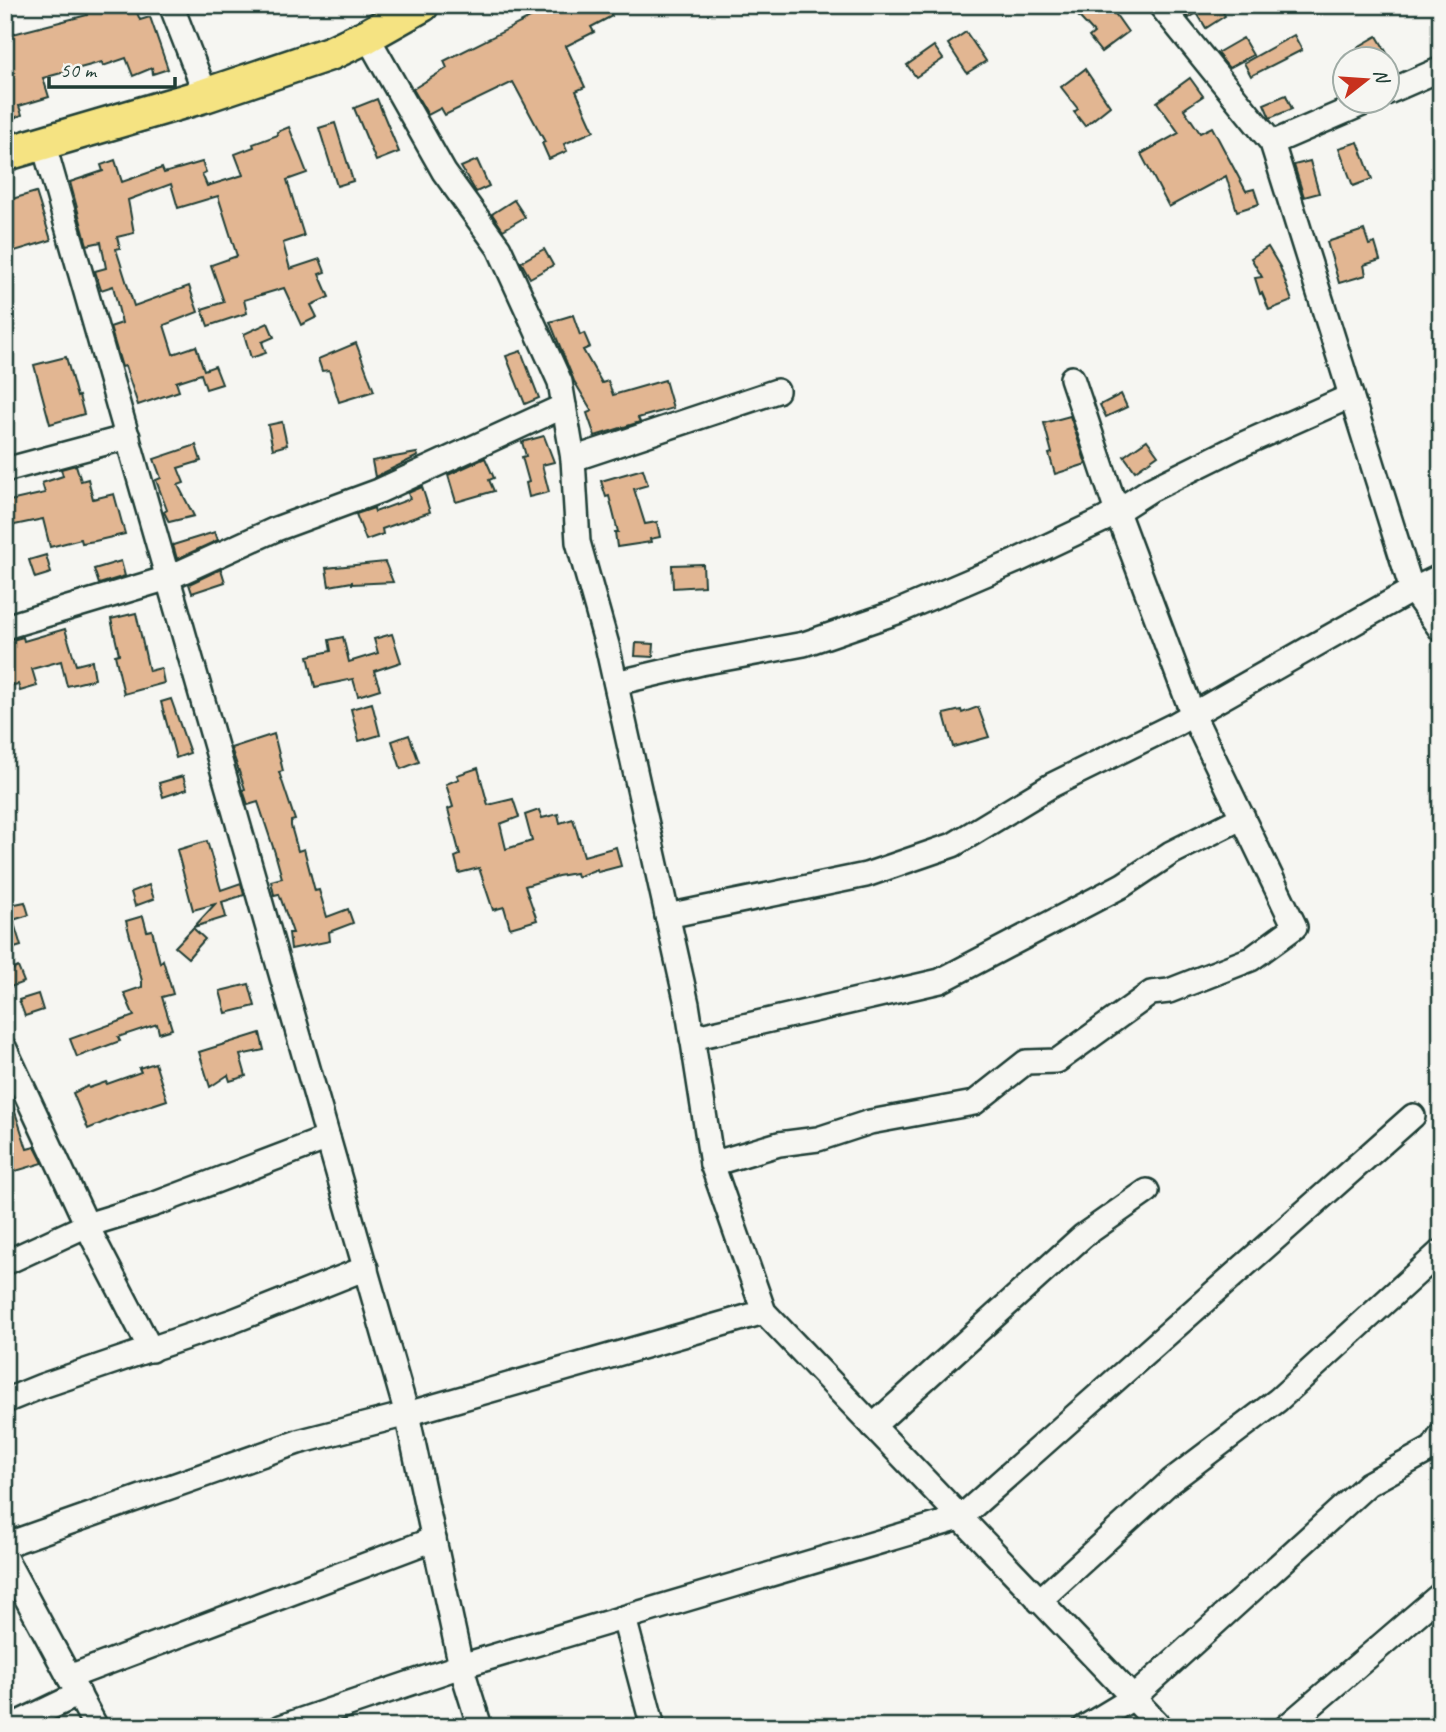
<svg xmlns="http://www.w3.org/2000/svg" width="1446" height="1732" viewBox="0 0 1446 1732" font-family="Caveat,sans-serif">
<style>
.building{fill:#e2b692;stroke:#1f3d34;stroke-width:2}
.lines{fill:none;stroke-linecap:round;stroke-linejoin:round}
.minor-casing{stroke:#1f3d34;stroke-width:28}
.highway-casing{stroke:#1f3d34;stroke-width:38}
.minor{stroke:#f6f6f2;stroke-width:23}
.highway{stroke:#f5e382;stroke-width:33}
</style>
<rect width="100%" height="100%" fill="#f6f6f2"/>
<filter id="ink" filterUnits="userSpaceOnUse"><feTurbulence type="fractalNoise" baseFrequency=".0143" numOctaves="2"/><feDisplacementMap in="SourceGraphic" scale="14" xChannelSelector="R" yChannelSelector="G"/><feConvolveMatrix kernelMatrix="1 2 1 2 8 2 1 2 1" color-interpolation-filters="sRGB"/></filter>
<g filter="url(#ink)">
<g class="building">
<path d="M101,5H134L140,20L150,17L168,69L153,74L152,68L133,76L126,58L103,66L102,62L43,78L49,97L19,106L22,115L5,121V36L87,15L86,11Z"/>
<path d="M531,5H607L612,16L591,27L594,32L566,46L585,87L576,91L594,131L564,144L567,151L549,159L542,143L545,142L513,82L445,115L441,108L428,115L413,89L447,68L444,61L536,15Z"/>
<path d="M1068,5H1109L1128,32L1101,52L1089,37L1094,33Z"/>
<path d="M1178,5H1219L1225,16L1206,28L1197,13L1189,18Z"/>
<path d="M966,32L986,61L967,73L948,44Z"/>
<path d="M1294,35L1302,50L1251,76L1244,63Z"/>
<path d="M1377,36L1391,60H1365L1358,47Z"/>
<path d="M1243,38L1253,55L1229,68L1217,53Z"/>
<path d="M934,46L943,59L916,77L907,65Z"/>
<path d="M1085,69L1110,106L1085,126L1074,112L1078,109L1061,87Z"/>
<path d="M1190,78L1203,96L1184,109L1200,133L1212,127L1246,191L1254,189L1259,204L1237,211L1226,176L1169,207L1141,154L1179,133L1157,102Z"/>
<path d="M1286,95L1292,109L1270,118L1264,104Z"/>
<path d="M377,99L399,152L376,161L354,108Z"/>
<path d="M335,123L353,181L337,186L319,128Z"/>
<path d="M289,127L307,173L287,180L304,236L283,243L290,269L320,259L325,272L319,274L329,297L311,305L317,317L301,325L284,288L244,300L247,313L208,326L202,309L224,302L211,265L237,256L218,196L178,208L171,184L128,200L134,233L117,237L120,248L116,249L134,306L189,286L198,312L164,325L173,354L196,346L204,370L215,366L222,384L206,389L201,374L176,382L179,391L138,405L125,366L122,367L110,327L122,323L113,286L101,290L95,271L106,268L101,242L87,245L70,182L103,171L101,165L115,160L122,182L162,168L164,173L202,162L206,172L202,174L207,186L243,175L235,154L254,147L253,144L278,135L277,132Z"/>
<path d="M1358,142L1372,179L1353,186L1339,148Z"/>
<path d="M477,160L489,186L476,192L461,167Z"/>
<path d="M1310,161L1319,193L1304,197L1294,165Z"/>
<path d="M36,192L51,240L5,254V201Z"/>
<path d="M514,200L525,217L503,230L492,214Z"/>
<path d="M1364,230L1369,245L1375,243L1380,260L1364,265L1366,275L1339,283L1327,242Z"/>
<path d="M1268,247L1280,267L1292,301L1269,310L1262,293L1260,294L1255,278L1262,277L1251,258Z"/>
<path d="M544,249L553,265L530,278L521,262Z"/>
<path d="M573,315L580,335L584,333L590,347L583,350L602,383L608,381L613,395L665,380L673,408L638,418L640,422L595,436L587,413L592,411L574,381L550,322Z"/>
<path d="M268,323L274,337L262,342L266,353L251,358L244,334Z"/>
<path d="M356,343L374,391L339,402L329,370L322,371L318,359Z"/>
<path d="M521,351L539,398L525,404L506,356Z"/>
<path d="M66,357L77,397L79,396L84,414L50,424L34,365Z"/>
<path d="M1121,394L1127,407L1106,417L1100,405Z"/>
<path d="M1070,416L1086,464L1055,474L1049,454L1052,453L1044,423Z"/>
<path d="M282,422L287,445L273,449L268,425Z"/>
<path d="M544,436L554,462L542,465L549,492L529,497L526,483L529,482L522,457L526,456L522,442Z"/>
<path d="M1147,440L1158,455L1135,471L1124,456Z"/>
<path d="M196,445L201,461L178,468L184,483L178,485L194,516L169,522L164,512L167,510L156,480L161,478L154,459Z"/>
<path d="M417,453L418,456L375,477L372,461Z"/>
<path d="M485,458L494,478L489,480L494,491L456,502L448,475Z"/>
<path d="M76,465L81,481L88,479L93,499L114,494L125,534L95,541L82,543L81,539L50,547L43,519L5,527V502L45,493L42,483L63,476L61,469Z"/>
<path d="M643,469L648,485L634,489L645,524L657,522L660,537L650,539L651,542L617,547L615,532H618L609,496L606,497L601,481Z"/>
<path d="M422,487L430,512L382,529L383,534L366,540L356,514L374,508L375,512L410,499L408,493Z"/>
<path d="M215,532L218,540L177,559L173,545Z"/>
<path d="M46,555L51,573L35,578L29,560Z"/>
<path d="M121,561L125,576L99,584L94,569Z"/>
<path d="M385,562L393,582L352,584V582L329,586L326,568Z"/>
<path d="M703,564L704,586L673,588L672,565Z"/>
<path d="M221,569L225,582L192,593L189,584Z"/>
<path d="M136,613L149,671L161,668L164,683L124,694L115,655L119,654L111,619Z"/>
<path d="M65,629L76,665L92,661L95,679L67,686L61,661L32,669L37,686L20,691L18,684L5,687V642L23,637L24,641Z"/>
<path d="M392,634L401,662L374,671L380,689L358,696L353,679L315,687L308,656L331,651L329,640L343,637L349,662L378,653L374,639Z"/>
<path d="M636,643L654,644L653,657L635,656Z"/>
<path d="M171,699L190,753L176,758L161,702Z"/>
<path d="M372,703L380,735L359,741L351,709Z"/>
<path d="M978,707L989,737L953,747L944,714L961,710L962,713Z"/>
<path d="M274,734L283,771L279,772L295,820L291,821V826L298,851L304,849L315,891L319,890L327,917L348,909L353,923L329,932L330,941L291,949L289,933H293L279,894L274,895L271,881L282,878L275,853L258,802L248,805L243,790L245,789L231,748Z"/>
<path d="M409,735L419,762L401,769L392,741Z"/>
<path d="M478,768L488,805L513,799L519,817L500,824L506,849L532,841L525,815L539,810L542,818L558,814L560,823L573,819L584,856L616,847L621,866L598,872L597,869L577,877L576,873L558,876L525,886L537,920L510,928L504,907L493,910L479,868L459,873L455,857L460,855L448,809L453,807L446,784L459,779L457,775Z"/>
<path d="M183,776L187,789L163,797L159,783Z"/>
<path d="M207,841L221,890L241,883L244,895L222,902L226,917L194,927L215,904L193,910L177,850Z"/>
<path d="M149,885L154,899L135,906L131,892Z"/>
<path d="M25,902L29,915L13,920L21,946L5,951V906Z"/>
<path d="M143,916L147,931L152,930L160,963L163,960L173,994L162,997L172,1029L159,1033L157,1024L118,1037L120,1041L77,1057L70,1039L134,1016L124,993L142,987V981L126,921Z"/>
<path d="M193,928L205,939L188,958L175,947Z"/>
<path d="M18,967L24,982L5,989V973Z"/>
<path d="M249,984L255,1006L226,1013L220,991Z"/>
<path d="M38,994L43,1010L25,1016L19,1000Z"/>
<path d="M260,1033L264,1050L240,1055L246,1076L230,1081L228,1075L210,1087L199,1052Z"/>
<path d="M155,1063L167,1100L116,1117L88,1129L73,1093L88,1086L89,1088L106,1082L107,1084L141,1072L139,1068Z"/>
<path d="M7,1087L27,1149L35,1147L43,1163L9,1173L5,1161V1088Z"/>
</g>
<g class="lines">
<g class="minor-casing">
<g id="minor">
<path d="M171,5L206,95"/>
<path d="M1160,5L1272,143L1412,590L1441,630"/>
<path d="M367,36L444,172L499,248L560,382L573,459L578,542L607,645L687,1004L712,1164L764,1312L1161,1727"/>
<path d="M1386,93L1441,69"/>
<path d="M43,142L407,1414L461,1666L480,1727"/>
<path d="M1272,143L1367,102"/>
<path d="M573,459L777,391"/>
<path d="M5,470L128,437"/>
<path d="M5,627L168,578L276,529L379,491L564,406"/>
<path d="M616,683L701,663L804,644L897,612L1016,561L1105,519L1150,490L1241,445L1351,396"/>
<path d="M667,916L866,875L953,845L1052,785L1176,724L1412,590L1441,576"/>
<path d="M692,1038L940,981L1123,885L1171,853L1243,817"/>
<path d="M5,1049L94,1240L151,1350"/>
<path d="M712,1164L779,1144L818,1139L870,1122L974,1103L1026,1062L1057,1061L1151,993L1169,991L1251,959L1295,927L1193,715L1117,512L1072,378"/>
<path d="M5,1263L87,1225L155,1204L328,1138"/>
<path d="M5,1401L42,1386L233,1321L366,1268"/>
<path d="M873,1426L1083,1236L1147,1191"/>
<path d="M5,1545L298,1442L407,1414L764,1312"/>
<path d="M5,1558L96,1727"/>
<path d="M1039,1601L1171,1481L1278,1400L1440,1252"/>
<path d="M624,1618L653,1727"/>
<path d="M69,1677L434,1539"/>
<path d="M10,1727L79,1694"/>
<path d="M281,1727L461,1666L960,1518L1413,1116"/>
<path d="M1085,1727L1133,1698L1368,1484L1433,1448L1441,1435"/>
<path d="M1286,1727L1441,1594"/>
</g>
</g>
<g class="highway-casing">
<path id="highway" d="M5,154L206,95L331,53L367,36L422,5"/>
</g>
<use href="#minor" class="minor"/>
<use href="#highway" class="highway"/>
</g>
</g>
<rect width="1446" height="1732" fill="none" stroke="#f6f6f2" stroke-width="28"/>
<rect x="14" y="14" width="1418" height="1704" fill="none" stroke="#1f3d34" stroke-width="2.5" filter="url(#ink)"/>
<g transform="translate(1366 80) rotate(73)"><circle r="33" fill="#f6f6f2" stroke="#a0aca6" stroke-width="2"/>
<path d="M0-5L12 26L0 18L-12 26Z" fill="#c8321e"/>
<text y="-10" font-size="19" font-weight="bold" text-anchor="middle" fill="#1f3d34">N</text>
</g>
<path d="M49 77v10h126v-10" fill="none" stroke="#1f3d34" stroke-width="3.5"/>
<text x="60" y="77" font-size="21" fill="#1f3d34" stroke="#f6f6f2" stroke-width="5" paint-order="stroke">50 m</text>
</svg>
